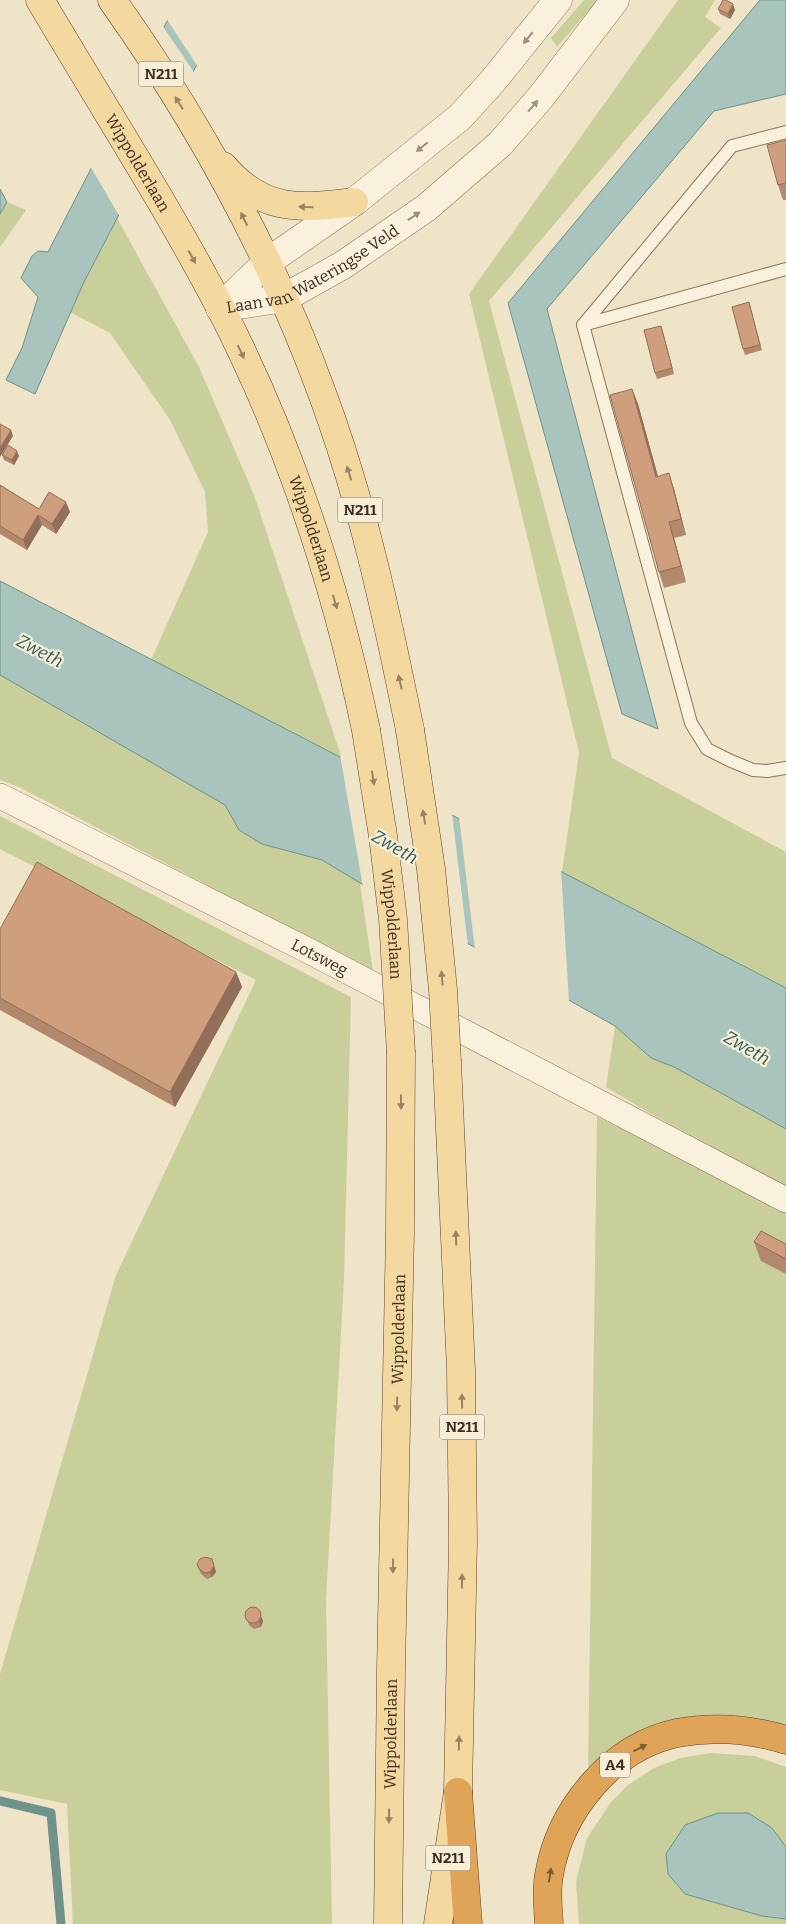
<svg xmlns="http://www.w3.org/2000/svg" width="786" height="1924" viewBox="0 0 786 1924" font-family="Bitter,serif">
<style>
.green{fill:#c9cf9b}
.water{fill:#a9c4bc;stroke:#6f938a}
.pier{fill:#f0e4c8}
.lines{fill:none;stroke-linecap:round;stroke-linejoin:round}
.stream{stroke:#6f938a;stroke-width:9}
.service-casing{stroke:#8d765c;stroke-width:14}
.minor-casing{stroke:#8d765c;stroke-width:26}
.tertiary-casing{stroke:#8d765c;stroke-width:29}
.primary-casing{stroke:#5b4430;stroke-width:29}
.motorway-casing{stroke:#5b4430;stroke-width:29}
.service{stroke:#faf1dc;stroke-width:12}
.minor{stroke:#faf1dc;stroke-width:25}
.tertiary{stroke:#faf1dc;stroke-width:28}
.primary{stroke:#f3d9a0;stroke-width:28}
.motorway{stroke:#e0a458;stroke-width:28}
.primary-bridge-casing{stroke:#5b4430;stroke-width:29;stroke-linecap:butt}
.primary-bridge{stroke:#f3d9a0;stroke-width:28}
.wall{fill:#b2896c}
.shaded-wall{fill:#916f58}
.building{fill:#cf9f7d;stroke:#916f58}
.oneway{fill:#9c907e}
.oneway2{fill:#988460}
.oneway3{fill:#7e5d36}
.labels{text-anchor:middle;stroke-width:4.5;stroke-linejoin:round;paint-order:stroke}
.shield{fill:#f7eed8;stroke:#756857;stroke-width:1}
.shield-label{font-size:15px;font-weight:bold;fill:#3d2e20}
.street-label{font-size:16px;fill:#3d2e20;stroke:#f7eed8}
.water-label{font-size:18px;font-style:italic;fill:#2f5d5a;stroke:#f7eed8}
</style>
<rect width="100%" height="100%" fill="#f0e4c8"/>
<g class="green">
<path d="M584,0H598L557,47L551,38Z"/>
<path d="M678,0H715L705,17L721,28L489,301L612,758L786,852V988L562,872L579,753L469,294Z"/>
<path d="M7,202L26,210L0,247V214Z"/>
<path d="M117,218L199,367L254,495L342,759L151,660L208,532L205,492L170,420L110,333L70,312L83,284Z"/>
<path d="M0,675L226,805L239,830L262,844L322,860L360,883L373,972L19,787L0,780Z"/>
<path d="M0,816L351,997L344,1280L326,1600L332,1924H73L67,1804L0,1790V1674L116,1275L256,980L0,849Z"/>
<path d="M615,1026L651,1058L674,1067L786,1129V1187L646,1111L606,1087Z"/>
<path d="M597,1117L716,1174L786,1212V1728L762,1720L588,1774Z"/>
<path d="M711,1753L755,1756L786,1767V1847L772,1828L762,1916L786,1919V1924H579L576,1882L587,1838L611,1802L628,1785L654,1768L680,1758Z"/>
</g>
<g class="water">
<path d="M178,0L214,37L195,68L83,284L35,394L6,380L22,348L38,297L21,278L32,256L38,251L48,252Z"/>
<path d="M760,0H786V94L714,111L547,309L658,729L622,714L508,303Z"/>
<path d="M0,189L7,202L0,214Z"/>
<path d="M0,581L786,988V1129L674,1067L651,1058L615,1026L360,883L322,860L262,844L239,830L225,805L0,675Z"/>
<path d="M718,1813H748L772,1828L786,1847V1919L762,1916L685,1894L668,1874L666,1854L685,1825Z"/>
</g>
<g class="pier">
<path d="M175,0H233L216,38L198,67L166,18Z"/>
<path d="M162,25L195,74L120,217L90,166Z"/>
<path d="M340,755L452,813L468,946L363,887Z"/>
<path d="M459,817L561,869L569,1003L475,950Z"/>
</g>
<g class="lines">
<path class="stream" d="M0,1801L51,1813L61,1924"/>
<g class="service-casing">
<g id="service">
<path d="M786,132L732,146L583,325L691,723L707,749L731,761L753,770L767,771L786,768"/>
<path d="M583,325L786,269"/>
</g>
</g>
<g class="minor-casing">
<g id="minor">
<path id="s1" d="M0,796L303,948L786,1200"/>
</g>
</g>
<g class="tertiary-casing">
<g id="tertiary">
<path id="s2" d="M220,308L284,298L343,265L426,208L500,144L541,97L615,0"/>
<path d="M220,308L266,263L354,202L460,117L492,82L558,0"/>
</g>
</g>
<g class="primary-casing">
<g id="primary">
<path id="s3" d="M40,0C100,102 165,202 220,307C288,439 336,585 366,730"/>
<path d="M112,0C198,121 271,254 322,393C363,503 387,616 410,730"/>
<path d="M223,166C262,212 300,209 354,202"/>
<path id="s4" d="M388,1924L391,1670L400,1232L401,1053"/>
<path d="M438,1924L458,1792L463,1540L461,1370L447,1062"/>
</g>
</g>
<g class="motorway-casing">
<g id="motorway">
<path d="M458,1792L468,1924"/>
<path d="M549,1924C548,1908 546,1891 549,1875C560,1810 611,1747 677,1733C714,1726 751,1729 786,1740"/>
</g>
</g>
<use href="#service" class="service"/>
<use href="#minor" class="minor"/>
<use href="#tertiary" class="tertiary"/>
<use href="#primary" class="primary"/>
<use href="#motorway" class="motorway"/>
<g class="primary-bridge-casing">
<g id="primary-bridge">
<path id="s5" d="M366,730L383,836L393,919L401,1053"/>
<path d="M410,730L431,869L443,990L447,1062"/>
</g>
</g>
<use href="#primary-bridge" class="primary-bridge"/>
</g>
<g class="wall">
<path d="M718,9L735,10L730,19L720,14Z"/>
<path d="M786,140V200H783L778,185Z"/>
<path d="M749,302L762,350L745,355L743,349Z"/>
<path d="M661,326L674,374L657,379L655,373Z"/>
<path d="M632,389L638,404L658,476L674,489L686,535L674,538L686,582L664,588L659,572Z"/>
<path d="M2,455L19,456L14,465L4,460Z"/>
<path d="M0,485L39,509L70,512L56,534L42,525L27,550L0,534Z"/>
<path d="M0,929L236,972L242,987L175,1107L0,1010Z"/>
<path d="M754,1242L786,1244V1274L761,1261Z"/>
<path d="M212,1559L216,1572L212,1577L207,1579L201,1574L199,1569Z"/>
<path d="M245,1615L263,1621L261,1627L254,1629L249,1625Z"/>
</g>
<g class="shaded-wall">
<path d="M733,4L735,10L730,19L728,14Z"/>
<path d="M661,326L663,332L674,374L672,368Z"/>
<path d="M632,389L638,404L662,492L656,477Z"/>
<path d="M11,430L13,436L0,457V448Z"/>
<path d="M17,451L19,456L14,465L12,460Z"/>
<path d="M669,473L674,489L686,535L681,519Z"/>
<path d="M66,502L70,512L56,534L52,524Z"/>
<path d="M38,515L42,525L27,550L23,540Z"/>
<path d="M669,522L674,538L686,582L681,566Z"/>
<path d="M236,972L242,987L175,1107L170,1092Z"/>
<path d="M212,1559L216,1572L212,1577L210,1572Z"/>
<path d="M261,1616L263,1621L261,1627L259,1621Z"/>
</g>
<g class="building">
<path d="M723,0H726L733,4L728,14L718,9Z"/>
<path d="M786,140V183L778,185L767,145Z"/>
<path d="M749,302L760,345L743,349L732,307Z"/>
<path d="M661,326L672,368L655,373L644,330Z"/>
<path d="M632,389L656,477L669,473L681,519L669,522L681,566L659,572L610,395Z"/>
<path d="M0,424L11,430L0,448Z"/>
<path d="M8,445L17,451L12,460L2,455Z"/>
<path d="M0,485L39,509L49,492L66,502L52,524L38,515L23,540L0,526Z"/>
<path d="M37,862L236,972L170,1092L0,998V929Z"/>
<path d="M761,1231L786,1244V1259L754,1242Z"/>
<path d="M205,1557L212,1559L214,1566L210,1572L205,1573L199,1569L197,1564L200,1559Z"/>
<circle cx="253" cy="1615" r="8"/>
</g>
<defs><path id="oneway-solid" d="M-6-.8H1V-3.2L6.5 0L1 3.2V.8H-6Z" transform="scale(1.25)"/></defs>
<g class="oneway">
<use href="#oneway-solid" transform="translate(528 38) rotate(129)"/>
<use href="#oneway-solid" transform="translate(533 106) rotate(-49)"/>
<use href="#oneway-solid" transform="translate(422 147) rotate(141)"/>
<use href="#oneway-solid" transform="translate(414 216) rotate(-34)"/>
</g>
<g class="oneway2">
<use href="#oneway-solid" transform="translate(179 103) rotate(-122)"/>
<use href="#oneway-solid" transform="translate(306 207) rotate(-179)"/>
<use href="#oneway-solid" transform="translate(244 219) rotate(-116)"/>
<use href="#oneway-solid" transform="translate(192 257) rotate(61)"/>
<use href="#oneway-solid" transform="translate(241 352) rotate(65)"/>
<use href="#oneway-solid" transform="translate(349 473) rotate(-107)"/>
<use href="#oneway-solid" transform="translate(335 602) rotate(73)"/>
<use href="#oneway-solid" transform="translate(400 682) rotate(-102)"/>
<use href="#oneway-solid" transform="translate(373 778) rotate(81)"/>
<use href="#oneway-solid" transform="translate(424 817) rotate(-99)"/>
<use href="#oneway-solid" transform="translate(442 978) rotate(-95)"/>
<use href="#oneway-solid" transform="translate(401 1102) rotate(90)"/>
<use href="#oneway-solid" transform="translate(456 1238) rotate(-92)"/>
<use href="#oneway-solid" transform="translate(462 1401) rotate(-91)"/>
<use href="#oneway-solid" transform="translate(397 1404) rotate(91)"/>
<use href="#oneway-solid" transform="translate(393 1566) rotate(91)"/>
<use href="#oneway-solid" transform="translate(462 1581) rotate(-89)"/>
<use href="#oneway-solid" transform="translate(459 1743) rotate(-89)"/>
<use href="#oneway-solid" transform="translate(389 1816) rotate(91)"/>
</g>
<g class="oneway3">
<use href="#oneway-solid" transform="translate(640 1748) rotate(-27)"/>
<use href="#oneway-solid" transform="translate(550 1875) rotate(-81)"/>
</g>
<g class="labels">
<g class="shield">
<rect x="138.5" y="61.5" width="45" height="25" rx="4"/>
<rect x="337.5" y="497.5" width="45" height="25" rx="4"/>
<rect x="439.5" y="1414.5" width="45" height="25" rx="4"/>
<rect x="600" y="1752.5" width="30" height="25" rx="4"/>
<rect x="425.5" y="1845.5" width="45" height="25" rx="4"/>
</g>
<g class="shield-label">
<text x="161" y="79">N211</text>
<text x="360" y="515">N211</text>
<text x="462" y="1432">N211</text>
<text x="615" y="1770">A4</text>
<text x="448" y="1863">N211</text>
</g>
<g class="street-label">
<text dy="6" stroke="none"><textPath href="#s3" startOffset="190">Wippolderlaan</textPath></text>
<text dy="6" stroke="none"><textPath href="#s2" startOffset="102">Laan van Wateringse Veld</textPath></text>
<text dy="6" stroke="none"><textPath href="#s3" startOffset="596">Wippolderlaan</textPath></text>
<text dy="6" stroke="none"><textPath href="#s5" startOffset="196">Wippolderlaan</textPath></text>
<text dy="6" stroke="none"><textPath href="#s1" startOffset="358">Lotsweg</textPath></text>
<text dy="6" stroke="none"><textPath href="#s4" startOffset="595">Wippolderlaan</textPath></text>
<text dy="6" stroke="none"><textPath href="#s4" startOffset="190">Wippolderlaan</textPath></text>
</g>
<g class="water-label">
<text transform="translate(40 651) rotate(28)" y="6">Zweth</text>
<text transform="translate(395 847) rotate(30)" y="6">Zweth</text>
<text transform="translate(747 1048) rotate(30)" y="6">Zweth</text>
</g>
</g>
</svg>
